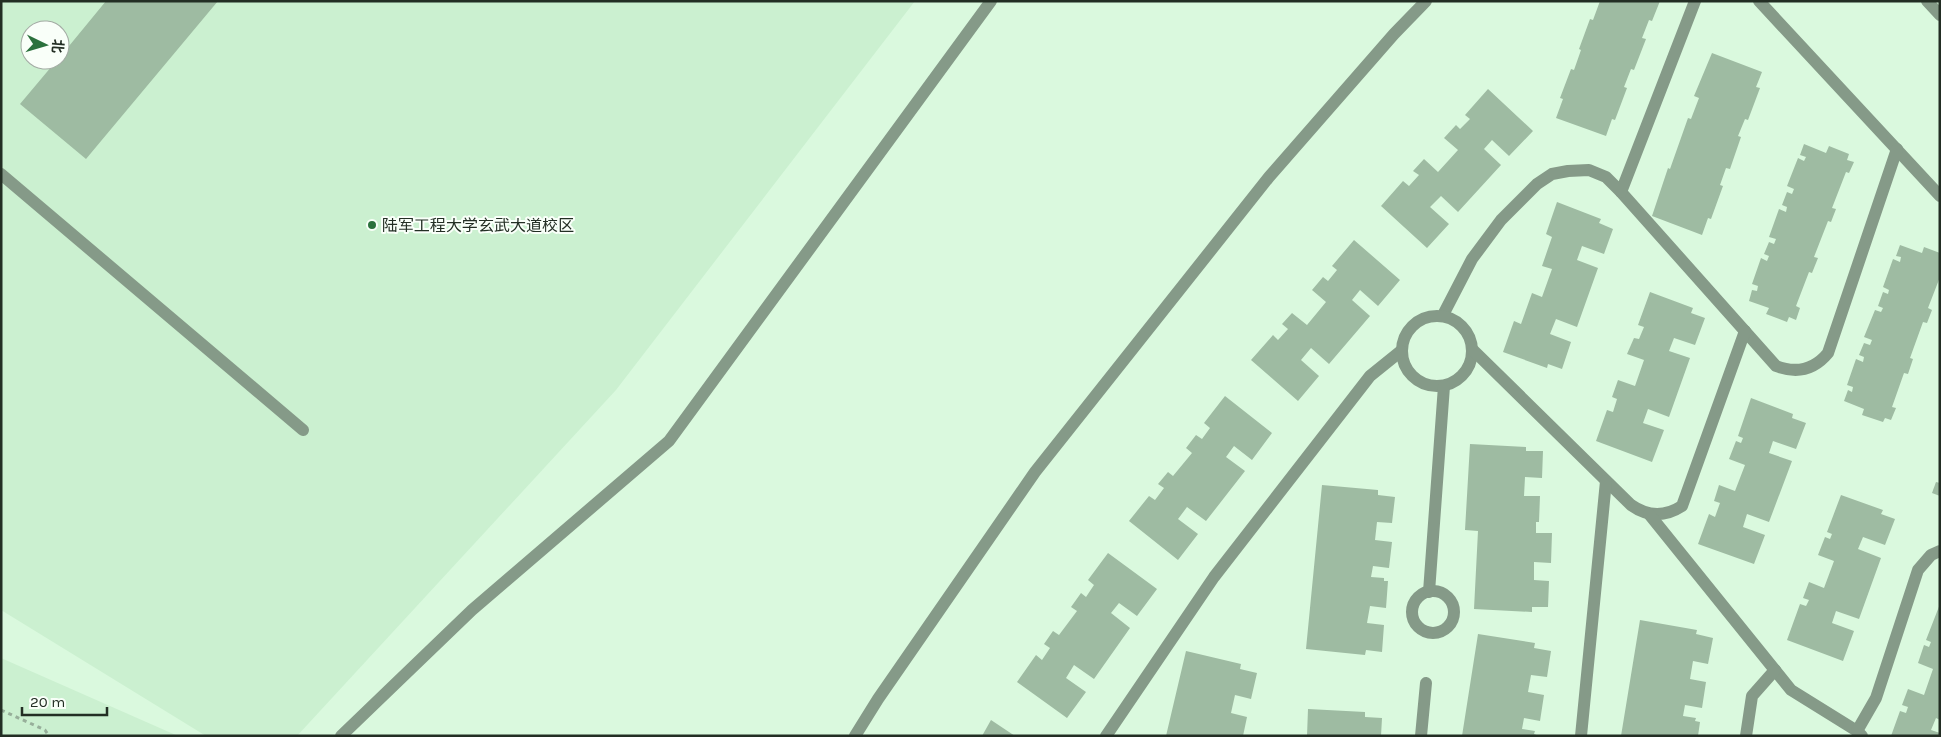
<svg xmlns="http://www.w3.org/2000/svg" width="1941" height="737" viewBox="0 0 1941 737" font-family="Karla,'Noto Sans SC',sans-serif">
<style>
.built{fill:#cbf0d0;fill-rule:evenodd}
.building{fill:#9ebba2}
.lines{fill:none;stroke-linecap:round;stroke-linejoin:round}
.path{stroke:#97af9a;stroke-width:3;stroke-dasharray:4 4;stroke-linecap:butt}
.lane{stroke:#859a88;stroke-width:12}
.street{stroke:#859a88;stroke-width:12}
.poi-dot{fill:#2b713d;stroke:#f9fff9;stroke-width:2}
.labels{text-anchor:middle;stroke-width:4;stroke-linejoin:round;paint-order:stroke}
.poi-label{font-size:16px;fill:#232e24;stroke:#f9fff9;text-anchor:start}
</style>
<rect width="100%" height="100%" fill="#daf9de"/>
<g class="built">
<path d="M1,1H915L616,390L297,736H206L1,610ZM30,30H60V60H30Z"/>
<path d="M1,658L178,736H1Z"/>
</g>
<g class="building">
<path d="M106,1H218L86,159L20,104L57,60H60V57Z"/>
<path d="M1600,1H1660L1652,21L1649,20L1642,38L1646,39L1634,70L1631,69L1624,87L1627,88L1615,120L1612,119L1606,136L1556,118L1563,99L1560,98L1571,69L1574,70L1581,50L1579,49L1590,19L1593,20Z"/>
<path d="M1712,53L1762,72L1756,87L1760,88L1748,120L1745,119L1738,136L1741,137L1730,169L1726,168L1720,185L1723,186L1711,219L1708,218L1702,235L1652,216L1668,168L1670,169L1688,118L1691,119L1699,98L1694,96Z"/>
<path d="M1488,89L1533,131L1509,156L1492,140L1484,149L1501,165L1458,212L1441,196L1430,207L1449,224L1427,248L1381,206L1403,181L1409,186L1419,175L1413,171L1424,159L1438,172L1458,150L1444,138L1456,125L1460,129L1470,119L1465,115Z"/>
<path d="M1804,144L1826,153L1829,146L1849,154L1847,160L1854,162L1849,173L1846,172L1832,208L1836,209L1831,222L1828,221L1814,257L1818,258L1812,273L1809,272L1796,306L1800,308L1796,320L1789,317L1787,322L1766,314L1769,308L1749,301L1752,290L1757,291L1758,286L1752,284L1761,258L1767,261L1769,256L1764,254L1769,242L1774,244L1776,239L1769,237L1779,209L1786,212L1787,207L1782,205L1787,192L1792,194L1794,189L1787,186L1798,158L1804,161L1806,157L1800,155Z"/>
<path d="M1557,202L1601,219L1599,223L1613,229L1604,254L1582,246L1577,260L1598,268L1577,327L1556,319L1550,334L1571,342L1562,369L1548,364L1547,368L1503,352L1514,321L1521,324L1532,293L1542,297L1552,269L1542,266L1552,237L1546,234Z"/>
<path d="M1354,240L1400,280L1378,306L1360,290L1352,300L1370,316L1329,364L1311,348L1301,360L1319,376L1298,401L1251,360L1273,335L1278,340L1288,329L1282,324L1292,313L1307,325L1326,302L1312,290L1323,277L1328,281L1337,270L1332,266Z"/>
<path d="M1900,245L1922,253L1924,247L1940,253V277L1928,308L1932,310L1927,323L1923,322L1910,358L1913,359L1908,374L1904,373L1892,407L1896,408L1891,420L1885,418L1883,422L1862,415L1864,409L1844,401L1848,390L1852,392L1853,387L1847,385L1856,359L1863,362L1864,357L1859,355L1864,343L1870,345L1872,340L1864,337L1875,310L1881,312L1883,308L1878,306L1883,292L1888,294L1889,290L1883,287L1893,259L1900,262L1901,257L1896,256Z"/>
<path d="M1650,292L1693,308L1691,313L1705,318L1695,345L1674,338L1669,351L1690,358L1669,417L1648,409L1643,423L1664,430L1652,462L1596,441L1607,410L1613,412L1617,399L1612,397L1618,380L1635,386L1644,360L1627,354L1634,338L1639,339L1644,327L1638,325Z"/>
<path d="M1225,396L1272,433L1252,460L1234,446L1226,457L1245,471L1206,521L1187,507L1178,519L1198,534L1178,560L1129,521L1149,496L1155,500L1164,488L1158,484L1168,472L1173,476L1192,453L1186,448L1196,435L1202,439L1210,428L1204,423Z"/>
<path d="M1751,398L1793,414L1792,418L1806,423L1796,449L1773,441L1769,453L1792,461L1769,522L1747,514L1743,527L1765,535L1754,564L1698,544L1709,514L1715,517L1720,503L1714,501L1719,485L1735,491L1745,465L1729,459L1736,441L1741,443L1743,438L1738,436Z"/>
<path d="M1470,444L1526,447V451H1543L1542,478L1525,477L1524,496H1540L1539,522H1536V533H1552L1551,563L1534,562V580L1549,581L1548,607H1532V612L1474,609L1478,531L1465,530Z"/>
<path d="M1936,482L1940,483V496L1932,493Z"/>
<path d="M1322,485L1378,490V495L1395,497L1392,523L1377,522L1375,540L1392,542L1389,568L1373,566L1371,577L1384,578V581H1388L1386,608L1370,606L1367,623L1384,625L1382,652L1366,650L1365,655L1306,649Z"/>
<path d="M1841,495L1883,510L1881,514L1895,519L1885,545L1863,537L1858,549L1881,558L1859,619L1836,611L1832,623L1854,631L1843,661L1787,640L1800,604L1806,606L1809,600L1803,598L1809,582L1824,588L1834,561L1818,555L1825,537L1830,539L1832,534L1827,532Z"/>
<path d="M1108,553L1157,589L1137,616L1119,603L1111,613L1130,628L1094,679L1074,665L1066,678L1086,692L1067,718L1017,682L1036,655L1042,660L1050,648L1044,644L1053,631L1059,635L1077,611L1071,607L1081,593L1086,597L1094,585L1088,580Z"/>
<path d="M1940,604V720L1936,718L1931,730L1940,733V736H1891L1900,711L1906,713L1908,707L1902,705L1908,689L1924,695L1933,669L1918,663L1924,645L1929,647L1931,642L1926,640Z"/>
<path d="M1640,620L1697,630L1696,634L1713,638L1708,664L1693,661L1690,679L1706,682L1702,708L1685,705L1683,716L1696,718L1695,721L1700,722L1698,736H1621Z"/>
<path d="M1478,634L1535,643L1534,648L1551,651L1547,677L1531,675L1528,692L1544,695L1540,721L1524,718L1522,729L1535,731L1534,734L1539,736H1462Z"/>
<path d="M1186,651L1241,664L1240,669L1257,673L1251,699L1235,695L1231,713L1247,717L1243,736H1166Z"/>
<path d="M1308,709L1365,712V717L1382,718L1381,736H1307Z"/>
<path d="M991,720L1015,736H982Z"/>
</g>
<g class="lines">
<path class="path" d="M1,710L45,730L49,736"/>
<g class="lane">
<path d="M1759,1L1940,196"/>
<path d="M1,174L303,430"/>
<path d="M1621,192L1776,366C1797,374 1814,370 1828,353L1897,149"/>
<path d="M1443,315L1472,259L1501,220L1537,184L1552,174L1568,171L1589,170L1606,177L1621,192L1695,1"/>
<circle cx="1437" cy="351" r="35"/>
<path d="M1473,350L1631,505C1648,517 1665,517 1682,506L1745,331"/>
<path d="M1649,514L1791,690L1857,731L1862,736"/>
<circle cx="1433" cy="612" r="21"/>
<path d="M1429,592L1444,386"/>
<path d="M1857,731L1876,698L1918,570L1931,555L1940,551"/>
<path d="M1106,736L1214,577L1370,376L1401,351"/>
<path d="M1421,736L1426,683"/>
<path d="M1581,736L1606,481"/>
<path d="M1746,736L1752,696L1775,670"/>
</g>
<g class="street">
<path d="M1927,1L1940,15"/>
<path d="M341,736L472,610L669,441L991,1"/>
<path d="M855,736L878,699L1035,472L1269,177L1394,34L1426,1"/>
</g>
</g>
<circle class="poi-dot" cx="372" cy="225" r="5"/>
<g class="labels">
<g class="poi-label">
<text x="382" y="231">陆军工程大学玄武大道校区</text>
</g>
</g>
<rect width="1941" height="737" fill="none" stroke="#232e24" stroke-width="5"/>
<g transform="translate(45 45) rotate(95)"><circle r="24" fill="#f9fff9" stroke="#a3aba4"/>
<path d="M0-4L9 19L0 12L-9 19Z" fill="#2b713d"/>
<text y="-8" font-size="14" font-weight="bold" text-anchor="middle" fill="#232e24">北</text>
</g>
<path d="M22 707v8h85v-8" fill="none" stroke="#232e24" stroke-width="2.5"/>
<text x="30" y="707" font-size="15" fill="#232e24" stroke="#f9fff9" stroke-width="4" paint-order="stroke">20 m</text>
</svg>
